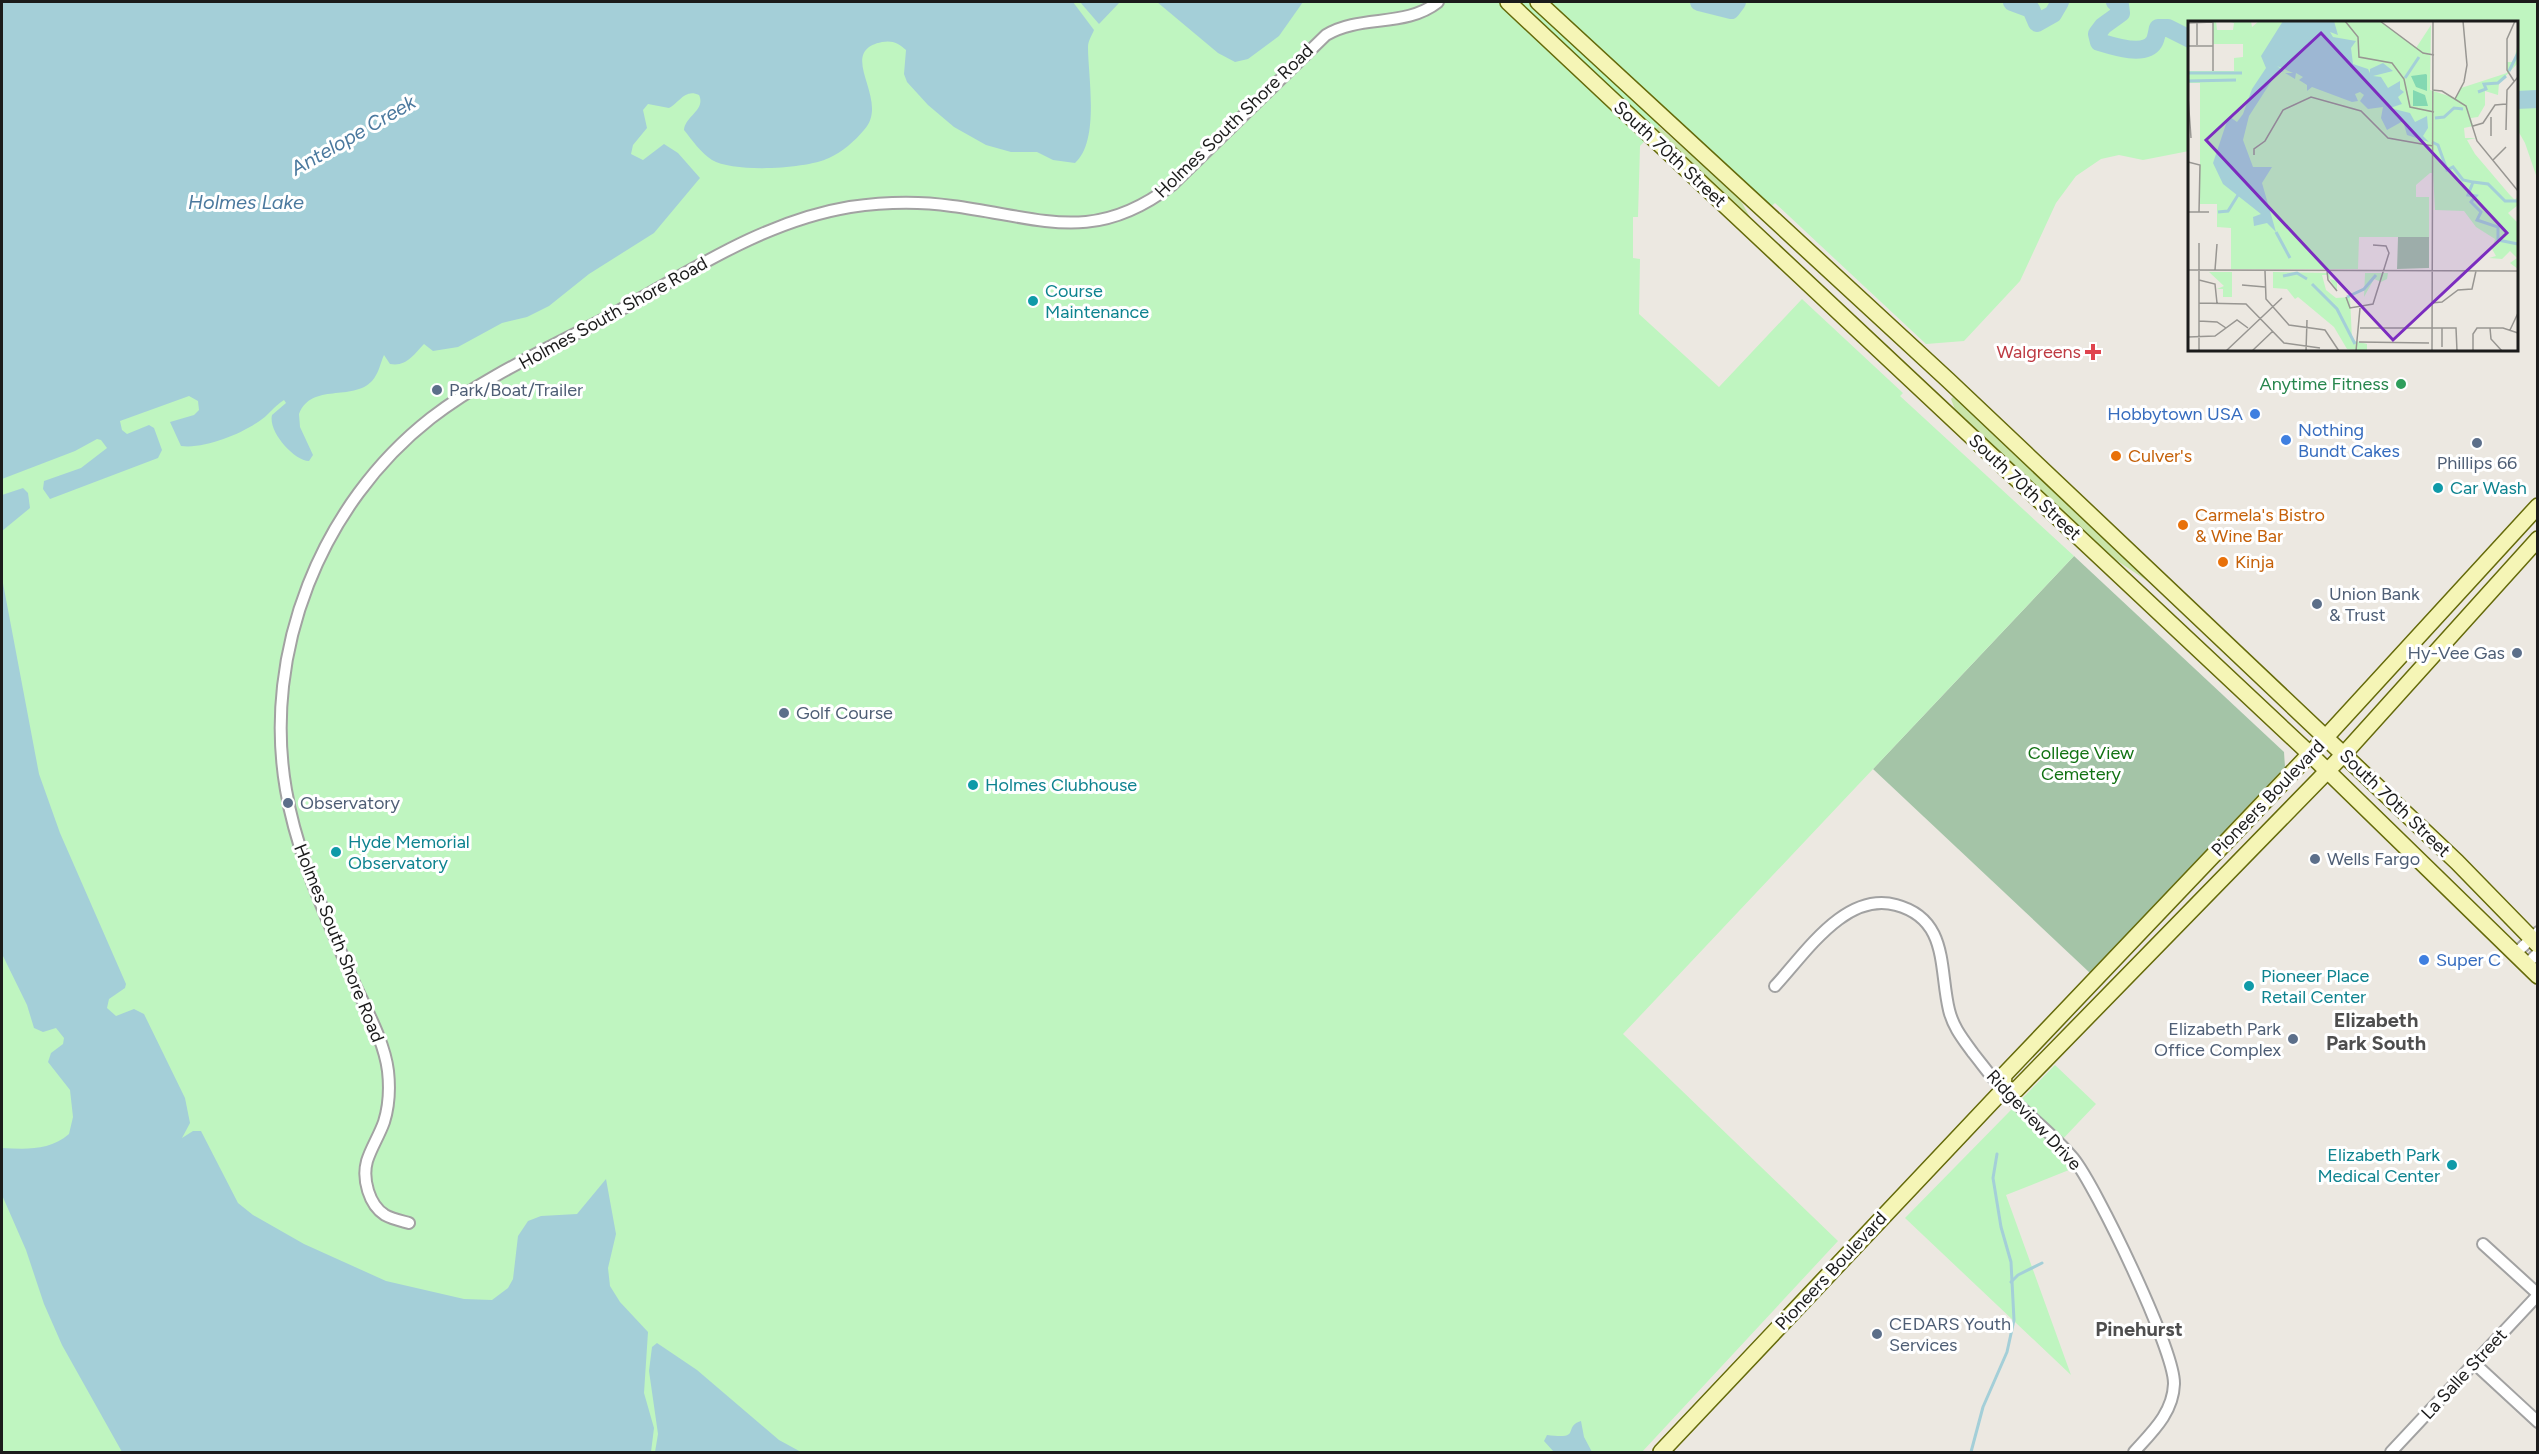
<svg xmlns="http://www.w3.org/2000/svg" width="2539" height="1454" viewBox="0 0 2539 1454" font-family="Figtree,sans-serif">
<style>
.grass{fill:#cae5a9}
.cemetery{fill:#a4c4a7}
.park{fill:#bff5c0}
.water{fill:#a4cfd8}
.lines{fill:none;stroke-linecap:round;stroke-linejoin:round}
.stream{stroke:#a4cfd8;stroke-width:3}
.river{stroke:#a4cfd8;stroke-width:18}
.street-casing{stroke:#a2a2a2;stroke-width:14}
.secondary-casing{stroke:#656a0a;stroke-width:18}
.street{stroke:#fff;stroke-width:10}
.secondary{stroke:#f5f5b6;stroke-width:15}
.culture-dot{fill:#0f9aa8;stroke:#fff;stroke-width:2}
.health-dot{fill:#e0444e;stroke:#fff;stroke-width:2}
.leisure-dot{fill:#2e9e5b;stroke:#fff;stroke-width:2}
.service-dot{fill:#5c6f8a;stroke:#fff;stroke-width:2}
.shop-dot{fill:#3f7fe0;stroke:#fff;stroke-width:2}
.food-dot{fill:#e8710a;stroke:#fff;stroke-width:2}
.labels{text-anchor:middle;stroke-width:6;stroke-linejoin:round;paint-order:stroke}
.street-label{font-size:18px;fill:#1b1b1b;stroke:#fff}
.culture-label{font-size:18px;fill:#0d838f;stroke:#fff;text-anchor:start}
.health-label{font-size:18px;fill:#be3a42;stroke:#fff;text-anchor:end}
.leisure-label{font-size:18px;fill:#27864d;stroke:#fff;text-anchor:end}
.service-label{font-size:18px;fill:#4e5e75;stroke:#fff;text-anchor:start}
.shop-label{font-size:18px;fill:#366cbe;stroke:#fff;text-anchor:start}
.food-label{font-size:18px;fill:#c56008;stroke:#fff;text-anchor:start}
.park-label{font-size:18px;fill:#117213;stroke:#fff}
.water-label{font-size:20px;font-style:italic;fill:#4b799e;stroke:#fff}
.neighbourhood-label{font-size:20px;font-weight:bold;fill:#4e4e4e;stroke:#fff}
.inset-river{fill:none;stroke:#a4cfd8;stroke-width:3}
.inset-road{fill:none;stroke:#989692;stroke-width:1.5}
.view{fill:#7b2cbf;fill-opacity:0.15;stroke:#7b2cbf;stroke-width:3}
.inset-edge{fill:none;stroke:#1b1b1b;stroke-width:3}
</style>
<rect width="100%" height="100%" fill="#ece8e1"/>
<g class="grass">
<path d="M1560,39L1724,184L1741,201L1751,219L1749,220Z"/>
<path d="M1954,396L2150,580L2149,582L2107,554L1956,412L1951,399Z"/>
</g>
<path class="cemetery" d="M2074,556L2284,752L2285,767L2090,973L1873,769Z"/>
<g class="park">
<path d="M2,2H2537V178L2525,143L2517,129L2516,22H2190L2189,151L2143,160L2119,155L2101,159L2076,176L2056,203L2020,281L1964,341L1926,344L1775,203L1766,211L1665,120L1640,146L1638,217H1633V258L1640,259L1639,314L1719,387L1802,299L1903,393L1900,396L2074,556L1623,1034L1838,1241L1642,1452H2Z"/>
<path d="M2055,1065L2096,1104L2059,1143L2079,1166L2006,1195L2071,1375L1905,1218Z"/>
</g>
<g class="water">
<path d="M2,2H1073L1094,30C1092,35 1088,41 1088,47C1088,76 1100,141 1075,163L1053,160L1037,152H1011L986,145L954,127L928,105L907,82L904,74L906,50C899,43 892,40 882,42C834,52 892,100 864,130C855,141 842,152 829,158C806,169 734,173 712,160C701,153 692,140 684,130C685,116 706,110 699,95C685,88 679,103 669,108L648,104L643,110L647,128L633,145L631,154L643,160L664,144L678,153L700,178L654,233L589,274L549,306L527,317L502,323L458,347L433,351L424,344C414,354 407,367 390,364L384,355C380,364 379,373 372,381C352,402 312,382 299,414L300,427L313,455L309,461C293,460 268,431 272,415L286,403L284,400C274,406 268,416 258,422C239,435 204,449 181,446L170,422L194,415L199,410L198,401L189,396L120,421L122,430L127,434L149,425L154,428L162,450L158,458L50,499L43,489L44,481L81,468L107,448L101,440L97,439L75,451L2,479Z"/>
<path d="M1080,2H1120L1099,24Z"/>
<path d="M1157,2H1303L1279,36L1248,59L1235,62L1218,53Z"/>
<path d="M23,488L28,493L30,508L2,531V495Z"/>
<path d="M2,578L39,774L60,833L126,984L125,988L109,999L107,1008L116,1016L134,1009L144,1014L185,1098L190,1123L182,1138L193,1131H201L238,1203L253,1215L304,1244L386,1281L464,1299L492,1300L508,1288L513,1279L518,1236L528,1221L541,1216L577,1214L606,1179L616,1234L608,1268L610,1286L620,1302L648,1332L644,1393L654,1428L651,1452H122L62,1345L44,1304L26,1250L2,1195V1148C26,1149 49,1151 69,1134L73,1117L70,1090L48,1062L51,1053L63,1044L64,1038L56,1028L43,1032L34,1028L27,1005L2,954Z"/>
<path d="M657,1343L697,1370L779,1440L801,1452H655L658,1434L649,1371L652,1347Z"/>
<path d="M1581,1421L1584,1437L1592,1452H1554L1544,1441L1547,1435C1583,1440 1562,1427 1581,1421Z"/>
</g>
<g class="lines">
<g class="stream">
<path d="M2011,1282L2018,1275L2042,1263"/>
<path d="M1971,1452L1983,1407L2007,1352L2014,1320L2011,1262L2001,1227L1993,1178L1997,1154"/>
</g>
<g class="river">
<path d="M1699,2L1731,10L1737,2"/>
<path d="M2012,2L2031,9L2037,23L2053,14L2060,2"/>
<path d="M2115,2L2120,5L2121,13L2103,26L2097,34L2099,42C2112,46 2145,57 2154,42C2156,39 2157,32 2158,28H2168L2190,39"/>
<path d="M2516,100L2538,99"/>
</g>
<g class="street-casing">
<g id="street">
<path d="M2515,954L2538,932"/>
<path d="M2526,965L2538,953"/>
<path d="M1775,986C1805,954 1845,891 1896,905C1949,919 1939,969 1949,1010C1953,1027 1963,1039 1973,1053C1985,1068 1996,1084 2011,1098C2031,1118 2055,1136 2073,1158C2096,1186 2175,1351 2174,1384C2173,1413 2152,1432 2134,1452"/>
<path d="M409,1223C402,1221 392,1219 385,1215C369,1205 362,1179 367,1161C371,1148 379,1136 384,1122C389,1106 390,1089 388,1071C384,1039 364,1006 351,976C326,915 297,856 286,790C262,652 321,504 431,418C483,378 545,350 602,320C682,277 759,222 850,207C884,202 918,201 952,206C1040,217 1093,246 1172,185L1326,35C1361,14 1405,28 1438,2"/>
<path d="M2483,1244L2538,1294"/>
<path d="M2474,1363L2538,1422"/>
<path d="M2391,1452L2538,1295"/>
</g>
</g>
<g class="secondary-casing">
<g id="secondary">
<path d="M1508,2L2310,754L2538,976"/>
<path d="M1538,2L1948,380L2457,862L2538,945"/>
<path d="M2003,1090H2016L2344,754L2538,539"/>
<path d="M1661,1452L2003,1090L2004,1075L2326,737L2538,506"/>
</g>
</g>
<use href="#street" class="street"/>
<use href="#secondary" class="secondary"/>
</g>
<g class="culture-dot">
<circle cx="1033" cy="301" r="6"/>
<circle cx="2438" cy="488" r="6"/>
<circle cx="973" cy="785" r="6"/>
<circle cx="336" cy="852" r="6"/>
<circle cx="2249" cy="986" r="6"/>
<circle cx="2452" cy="1165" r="6"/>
</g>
<path class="health-dot" d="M2090 343h6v6h6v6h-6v6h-6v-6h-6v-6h6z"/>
<circle class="leisure-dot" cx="2401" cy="384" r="6"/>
<g class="service-dot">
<circle cx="437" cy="390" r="6"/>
<circle cx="2477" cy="443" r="6"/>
<circle cx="2317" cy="604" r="6"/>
<circle cx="2517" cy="653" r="6"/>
<circle cx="784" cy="713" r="6"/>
<circle cx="288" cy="803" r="6"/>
<circle cx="2315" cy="859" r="6"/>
<circle cx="2293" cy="1039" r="6"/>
<circle cx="1877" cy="1334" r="6"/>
</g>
<g class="shop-dot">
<circle cx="2255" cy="414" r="6"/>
<circle cx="2286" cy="440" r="6"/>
<circle cx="2424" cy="960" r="6"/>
</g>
<g class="food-dot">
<circle cx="2116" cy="456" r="6"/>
<circle cx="2183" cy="525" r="6"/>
<circle cx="2223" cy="562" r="6"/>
</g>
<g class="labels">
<g class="street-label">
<text transform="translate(1234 121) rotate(-44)" y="6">Holmes South Shore Road</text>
<text transform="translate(1670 154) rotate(43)" y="6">South 70th Street</text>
<text transform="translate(613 313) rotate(-29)" y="6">Holmes South Shore Road</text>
<text transform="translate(2025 487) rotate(43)" y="6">South 70th Street</text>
<text transform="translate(2268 798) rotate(-46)" y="6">Pioneers Boulevard</text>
<text transform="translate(2395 803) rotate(44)" y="6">South 70th Street</text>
<text transform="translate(339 943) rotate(68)" y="6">Holmes South Shore Road</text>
<text transform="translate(2034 1120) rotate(47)" y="6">Ridgeview Drive</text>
<text transform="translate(1831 1271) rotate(-47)" y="6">Pioneers Boulevard</text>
<text transform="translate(2464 1374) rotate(-47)" y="6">La Salle Street</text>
</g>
<g class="culture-label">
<text x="1045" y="297">Course<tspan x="1045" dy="21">Maintenance</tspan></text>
<text x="2450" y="494">Car Wash</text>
<text x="985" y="791">Holmes Clubhouse</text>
<text x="348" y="848">Hyde Memorial<tspan x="348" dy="21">Observatory</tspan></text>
<text x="2261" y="982">Pioneer Place<tspan x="2261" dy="21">Retail Center</tspan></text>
<text x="2440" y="1161" text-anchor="end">Elizabeth Park<tspan x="2440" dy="21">Medical Center</tspan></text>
</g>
<g class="health-label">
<text x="2081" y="358">Walgreens</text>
</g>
<g class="leisure-label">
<text x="2389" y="390">Anytime Fitness</text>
</g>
<g class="service-label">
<text x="449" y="396">Park/Boat/Trailer</text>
<text x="2477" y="469" text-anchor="middle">Phillips 66</text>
<text x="2329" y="600">Union Bank<tspan x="2329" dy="21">&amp; Trust</tspan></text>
<text x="2505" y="659" text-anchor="end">Hy-Vee Gas</text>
<text x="796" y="719">Golf Course</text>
<text x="300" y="809">Observatory</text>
<text x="2327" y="865">Wells Fargo</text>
<text x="2281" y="1035" text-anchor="end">Elizabeth Park<tspan x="2281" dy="21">Office Complex</tspan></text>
<text x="1889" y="1330">CEDARS Youth<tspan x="1889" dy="21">Services</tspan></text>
</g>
<g class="shop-label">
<text x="2243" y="420" text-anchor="end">Hobbytown USA</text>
<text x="2298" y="436">Nothing<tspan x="2298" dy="21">Bundt Cakes</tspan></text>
<text x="2436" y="966">Super C</text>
</g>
<g class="food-label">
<text x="2128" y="462">Culver's</text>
<text x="2195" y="521">Carmela's Bistro<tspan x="2195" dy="21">&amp; Wine Bar</tspan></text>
<text x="2235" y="568">Kinja</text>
</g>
<g class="park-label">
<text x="2081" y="759">College View<tspan x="2081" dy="21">Cemetery</tspan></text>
</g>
<g class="water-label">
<text transform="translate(353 135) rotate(-30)" y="7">Antelope Creek</text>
<text x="246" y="209">Holmes Lake</text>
</g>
<g class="neighbourhood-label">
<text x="2376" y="1027">Elizabeth<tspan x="2376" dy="23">Park South</tspan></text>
<text x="2139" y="1336">Pinehurst</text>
</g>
</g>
<g transform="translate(2188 21)">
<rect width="330" height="330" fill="#ece8e1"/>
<path d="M210,216H241V247L209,248Z" fill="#a4c4a7"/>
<path d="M25,0H28L29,9H45L46,2L40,0H63L64,6L71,0H192L228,27L243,4L242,69L267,77L273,67L319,52V41H326L330,20V42L311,62L310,74L297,70V84L290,96L283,97L285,105L276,107L277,117H288L279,119L287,133L321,173L327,179L330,175V184L320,192L330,202V248L322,242L329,237L322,230L314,238L301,237L308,235L304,228L307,218L288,206L276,190L247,189L245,152H242L228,164V176H241V216H171L170,248H43V207L29,206V183H12V62H0V50H46V37L55,36V23H25ZM21,251H44V276H35V282V268H29L36,265ZM85,251L141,252L142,258L149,260V270L139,254H134L138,269L148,277L162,276L164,319L179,323V330L159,328L146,306L110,276L107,278L99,268L85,267ZM177,252H200L199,258L193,261L186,258L176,276Z" fill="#bff5c0"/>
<path d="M238,53L239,54V70L228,66L223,55ZM225,69L237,74L240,85H225Z" fill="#83d8b2"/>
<path d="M95,0H146L150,14L142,11L145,16L168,20L163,27L165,43L180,48L182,52V48L195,42L205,50L185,55L193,56L200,67L212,60V68L216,71L210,76L214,83L202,87L222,92L227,101L239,95L240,107L235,115L241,121L219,114L215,100L199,109L193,97L195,86L180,88L172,80L176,74L172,71L167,73L170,80L164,81L124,66L119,70V64L111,59L115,56L108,52L107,58L97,52H105L89,45L96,50L88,53L61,95L55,119L65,146H84L74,162L88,211L79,202L66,205L65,196L73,193L35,163L25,142L39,100L42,96L49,101L55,93L64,68L78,47L73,35Z" fill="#a4cfd8"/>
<path class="inset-river" d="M321,50L330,32M0,52H54M217,57L231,36M0,60L48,59M290,71L298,68L296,63L310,62L318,55M247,97L256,96L266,87L275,88M244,121L250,124L259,149L265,146L275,159L285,161L280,174L288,175L283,181L293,191L289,199L310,206V219L330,223M285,161L300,163L317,180H330M30,191L40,190L50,174M88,211L102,237M95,255L109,252L119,258M124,263L149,288L167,323M159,276L176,268L188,254"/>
<path class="inset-road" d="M157,0L170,16L171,36L204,42L216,58L222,86L246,91M192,0L235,32L246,34M9,1V24M0,2L25,1M0,25H25M25,50V0M326,60L319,49V18L327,0M244,69L254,70L278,85L289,120L330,170M0,76L3,117M267,78L276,61L279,44L275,0M285,105L295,102L307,84L318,83M318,109L319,69L330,56M303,115V96M66,134V128L77,120L95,89L123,76L173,90L200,117L245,125M305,139L318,126M0,141L12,144L11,191M0,191H21M0,249L330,250M27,249L29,223M77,250L78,278L101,304L137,309L151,330M139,250L140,259L149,270M11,259L27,263L29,282M54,264L77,266M158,276L162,287L185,283L201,232L198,225L185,224M11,282L58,283L96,322L132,327M243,282L254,281L270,269L284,268L288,250M11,300L29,301L38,307M172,307H268L269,330M302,307L303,318L314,330M322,309L330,292M0,316L27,315L49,299L60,307M171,321L241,322M254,326V307M11,330V222M38,330L94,277M64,330L85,310M118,330L119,299M168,330L172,287M244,330L245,0M285,330V313L289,307H315L330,312"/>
<path class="view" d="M133,12L319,212L205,319L18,119Z"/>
<rect width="330" height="330" class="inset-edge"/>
</g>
<rect width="2539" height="1454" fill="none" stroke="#1b1b1b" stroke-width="6"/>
</svg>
